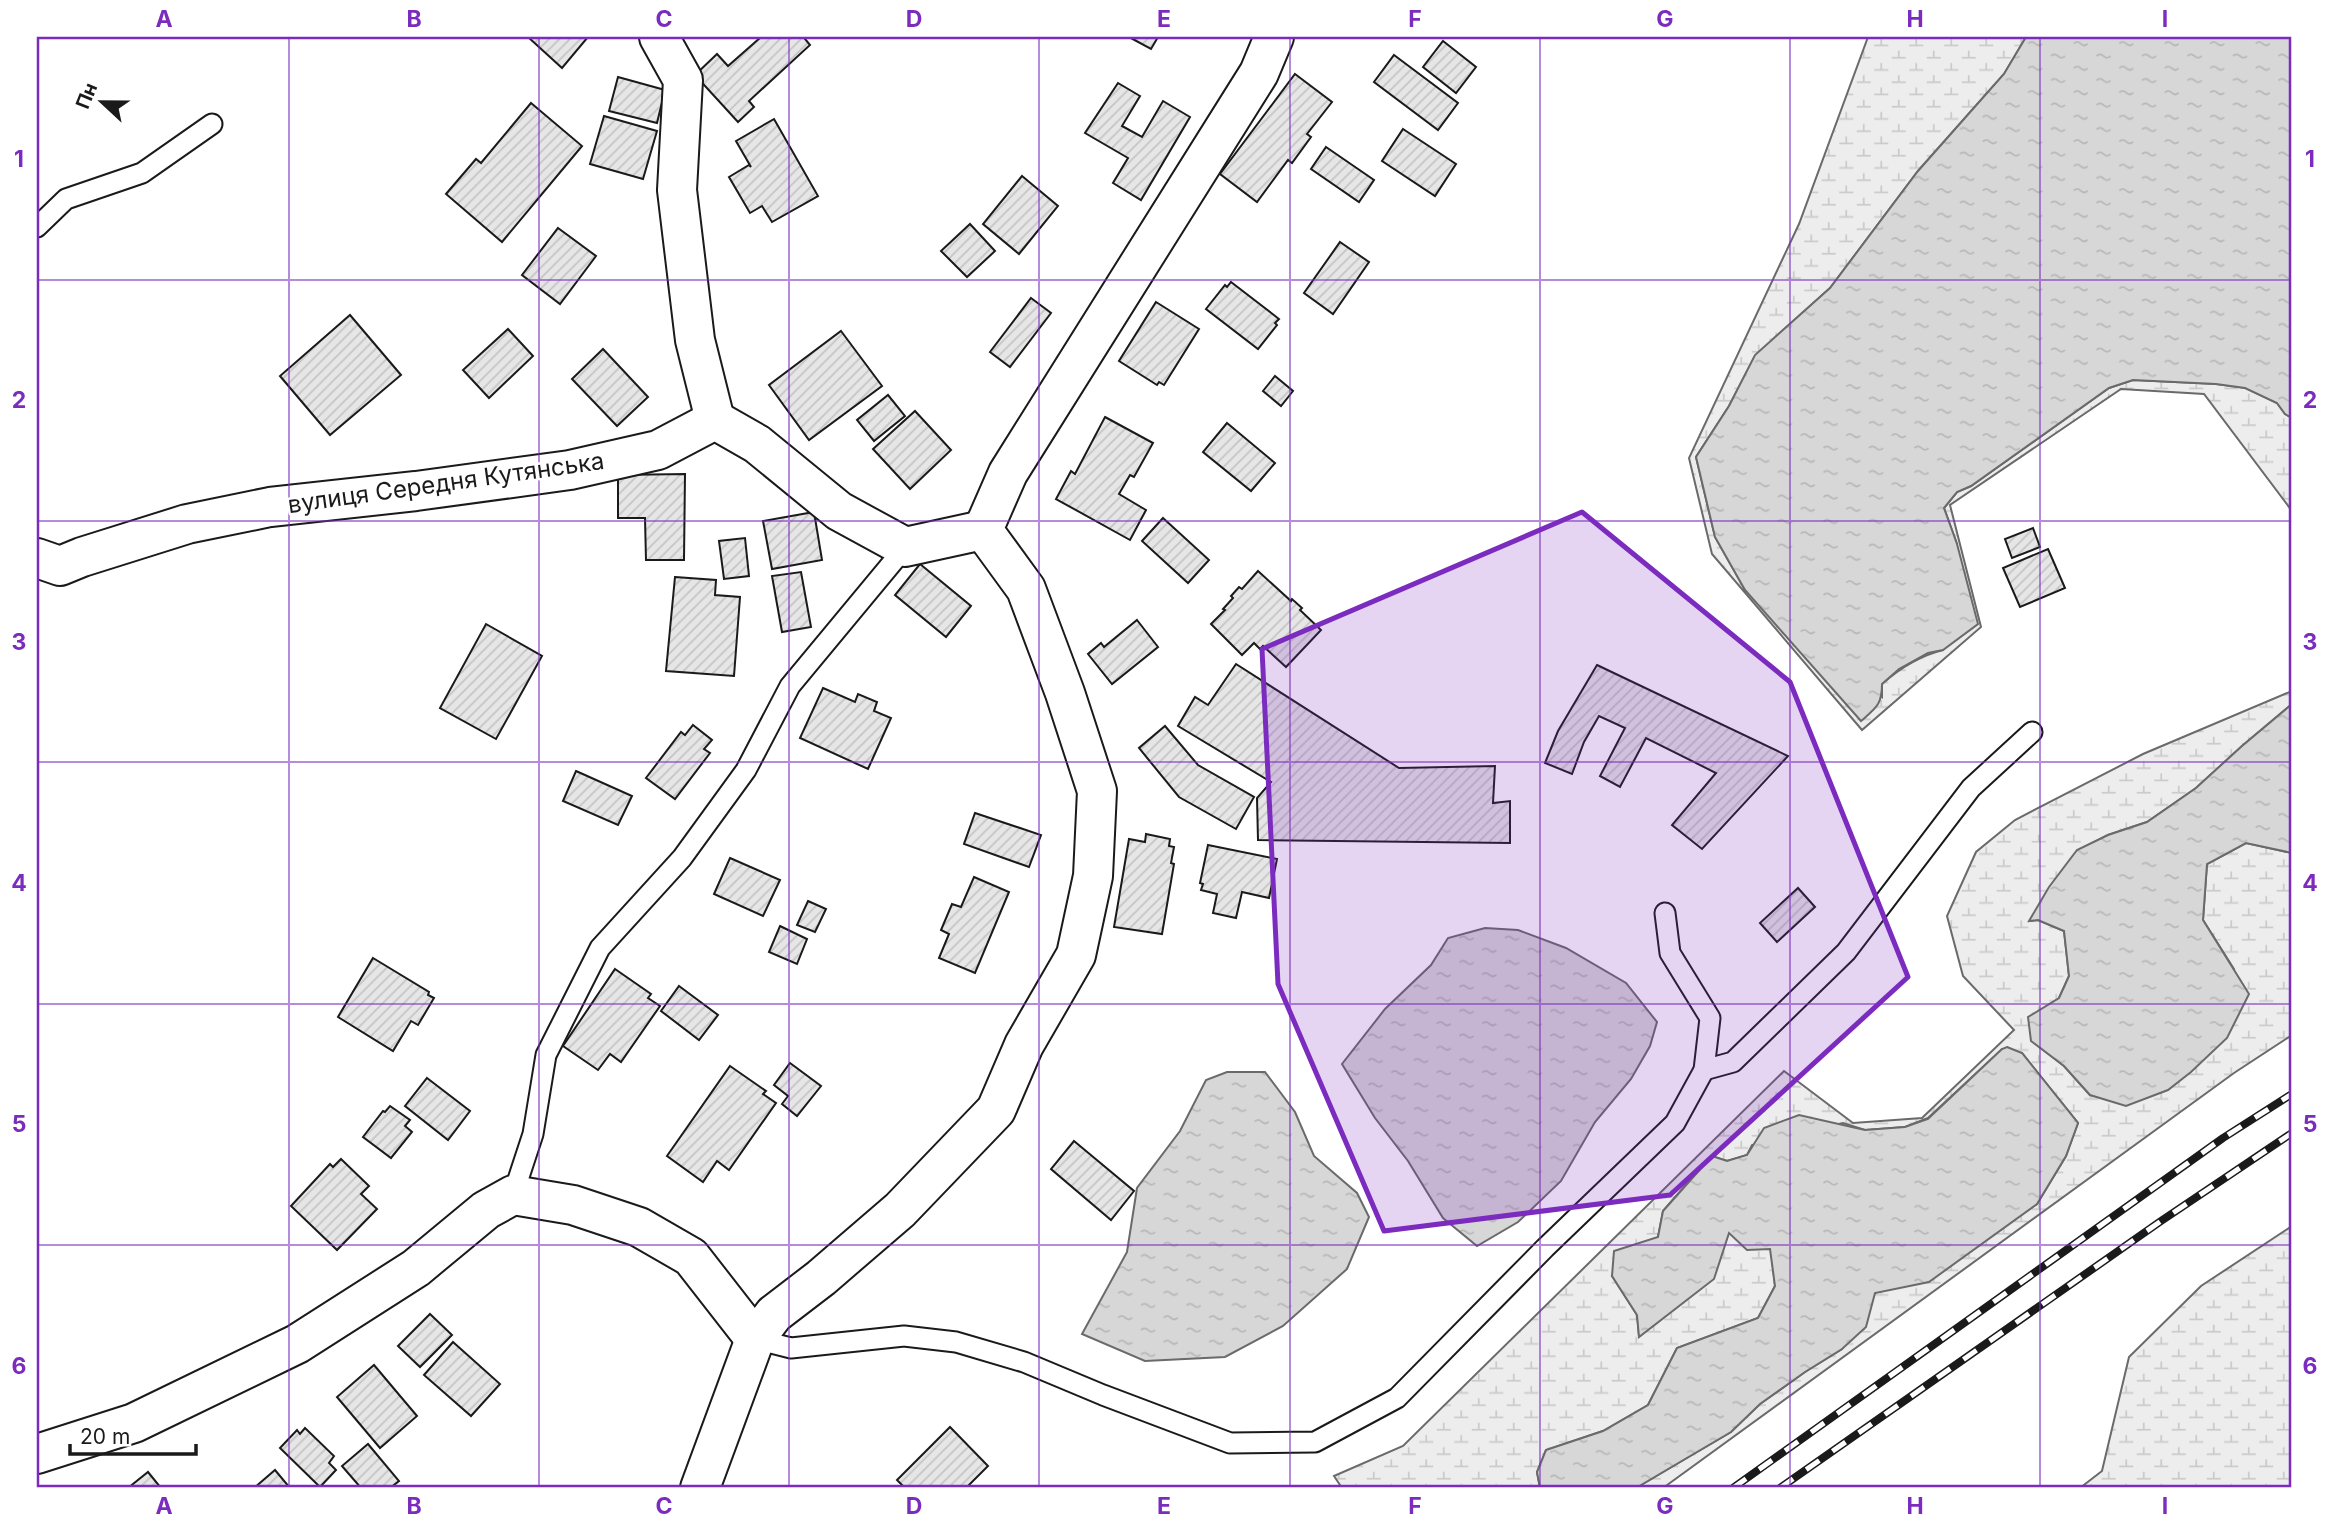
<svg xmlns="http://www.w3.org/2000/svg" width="2329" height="1525" viewBox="0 0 2329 1525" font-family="Inter,sans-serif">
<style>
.wetland{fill:url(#wetland-marsh);stroke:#6a6a6a;stroke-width:2}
.water{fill:url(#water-ripples);stroke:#6a6a6a;stroke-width:2}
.building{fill:url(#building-hatch);stroke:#1a1a1a;stroke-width:2}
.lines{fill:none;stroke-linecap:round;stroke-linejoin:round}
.lane-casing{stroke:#1a1a1a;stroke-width:23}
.street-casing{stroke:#1a1a1a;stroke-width:42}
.lane{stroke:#fff;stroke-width:19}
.street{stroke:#fff;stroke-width:38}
.rail-casing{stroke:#1a1a1a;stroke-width:8}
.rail{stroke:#fff;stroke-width:5;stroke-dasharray:16;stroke-linecap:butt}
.marked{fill:#7b2cbf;fill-opacity:0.2;stroke:#7b2cbf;stroke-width:5;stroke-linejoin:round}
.grid{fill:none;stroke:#7b2cbf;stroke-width:2;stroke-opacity:0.55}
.labels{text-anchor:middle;stroke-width:5;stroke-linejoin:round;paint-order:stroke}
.street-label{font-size:24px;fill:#1a1a1a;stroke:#fff}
.neatline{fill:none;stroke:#7b2cbf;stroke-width:2.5}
.grid-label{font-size:23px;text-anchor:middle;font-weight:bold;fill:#7b2cbf}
</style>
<defs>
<pattern id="wetland-marsh" width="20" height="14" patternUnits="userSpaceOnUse" patternTransform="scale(1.75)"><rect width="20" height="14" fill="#ededed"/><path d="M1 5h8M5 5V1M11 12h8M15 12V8" fill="none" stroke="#cbcbcb"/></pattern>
<pattern id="water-ripples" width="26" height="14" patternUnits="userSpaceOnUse" patternTransform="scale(1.75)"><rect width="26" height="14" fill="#d7d7d7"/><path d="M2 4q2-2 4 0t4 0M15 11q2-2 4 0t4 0" fill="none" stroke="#b8b8b8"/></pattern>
<pattern id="building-hatch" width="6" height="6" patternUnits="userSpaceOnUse" patternTransform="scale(1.75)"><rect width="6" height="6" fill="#e6e6e6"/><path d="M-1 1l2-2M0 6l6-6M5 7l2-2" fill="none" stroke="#c5c5c5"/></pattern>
</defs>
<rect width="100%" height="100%" fill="#fff"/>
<g class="wetland">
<path d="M1868,37H2026L2004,74L1918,171L1830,288L1755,356L1729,406L1696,457L1715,537L1745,590L1882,697V684C1900,668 1919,656 1943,650L1957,544L1944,508L1957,492L1971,486L2109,388L2133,380L2216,384L2246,388L2277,403L2285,414L2292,418V511L2204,394L2121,389L1950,505L1981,627L1862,730L1712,554L1689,458L1799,224Z"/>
<path d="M2292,691V704L2242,746L2196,788L2147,822L2108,835L2077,851L2030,921L2038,920L2064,931L2069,976L2059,998L2032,1041L2064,1066L2090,1095L2234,969L2203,920L2207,864L2246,843L2292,853V1035L2234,1073L1663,1488H1636L1731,1432L1760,1404L1805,1372L1842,1349L1875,1293L2004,1226L2037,1204L2066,1156L2078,1123L2022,1053L2002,1049L1928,1118L1905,1127L1865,1130L1843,1123L1752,1145L1747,1155L1727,1161L1711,1156L1663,1211L1658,1237L1612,1276L1637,1315L1639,1336L1713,1279L1729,1232L1771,1249L1775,1286L1758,1318L1677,1348L1648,1405L1603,1431L1546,1450L1537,1472L1540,1488H1342L1334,1476L1403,1446L1784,1071L1853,1123L1922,1118L2014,1030L1963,976L1947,916L1976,852L2015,820L2143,754Z"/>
<path d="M2292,1226V1488H2080L2102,1471L2129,1357L2201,1286Z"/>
</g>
<g class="water">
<path d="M2026,37H2292V418L2285,414L2277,403L2245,388L2216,384L2133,380L2109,388L1971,486L1957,492L1944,508L1957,544L1978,624L1943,650L1928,653L1899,669L1882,684C1882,705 1876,708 1861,721L1745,590L1715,537L1696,457L1729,406L1755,355L1830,288L1918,171L2004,74Z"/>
<path d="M2292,704V853L2246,843L2207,864L2203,920L2249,994L2227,1038L2191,1072L2168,1090L2126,1106L2090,1095L2064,1066L2031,1041L2028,1017L2059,998L2069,976L2064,931L2038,920L2029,921L2049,887L2077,850L2108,835L2147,822L2196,788L2242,746Z"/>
<path d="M1485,928L1518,930L1566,948L1626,983L1657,1022L1650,1046L1631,1079L1595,1122L1561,1181L1518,1222L1477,1246L1443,1218L1408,1161L1375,1118L1342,1064L1385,1009L1431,965L1448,938Z"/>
<path d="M2007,1047L2022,1053L2078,1123L2066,1156L2037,1204L1929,1282L1875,1293L1866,1327L1842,1349L1805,1372L1760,1404L1731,1432L1680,1462L1636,1488H1540L1537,1472L1546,1450L1603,1431L1648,1405L1677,1348L1758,1318L1775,1286L1770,1249L1747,1250L1729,1233L1714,1279L1639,1337L1637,1315L1612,1276L1614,1251L1658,1237L1663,1211L1712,1156L1727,1161L1747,1155L1764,1128L1799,1115L1865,1130L1905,1127L1928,1119L2002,1049Z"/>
<path d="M1227,1072H1265L1295,1112L1314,1156L1357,1193L1369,1217L1347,1269L1283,1326L1225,1357L1145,1361L1082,1334L1127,1252L1137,1188L1180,1131L1206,1080Z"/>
</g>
<g class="building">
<path d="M528,37H588L562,68Z"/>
<path d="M761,37H808L805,39L810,45L749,101L754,107L738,122L695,75L717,54L728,66Z"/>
<path d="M1129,37H1158L1151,49Z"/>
<path d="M1443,41L1476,67L1456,93L1423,67Z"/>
<path d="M1394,55L1458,103L1438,130L1374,82Z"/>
<path d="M1295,74L1332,102L1307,134L1311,137L1292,163L1288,160L1257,202L1220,174Z"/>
<path d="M618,77L665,90L657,123L609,111Z"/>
<path d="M1118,83L1140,96L1122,126L1142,137L1163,101L1190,117L1141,200L1113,183L1128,158L1085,133Z"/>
<path d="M531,103L582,146L502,242L446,194L476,159L481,163Z"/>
<path d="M604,116L657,131L643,179L590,164Z"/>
<path d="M774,119L818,196L772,222L762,206L750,213L729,177L749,165L751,167L736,141Z"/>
<path d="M1403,129L1456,164L1435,196L1382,161Z"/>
<path d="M1326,147L1374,180L1359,202L1311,169Z"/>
<path d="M1022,176L1058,206L1019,254L983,224Z"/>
<path d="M970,224L995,251L967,277L941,251Z"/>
<path d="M558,228L596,256L560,304L522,275Z"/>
<path d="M1340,242L1369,262L1333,314L1304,293Z"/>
<path d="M1231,282L1279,319L1275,323L1277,325L1258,349L1206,309L1225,285L1227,287Z"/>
<path d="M1031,298L1051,313L1010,367L990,352Z"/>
<path d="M1156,302L1199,329L1164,385L1159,382L1157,385L1119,361Z"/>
<path d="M350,315L401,375L330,435L280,376Z"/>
<path d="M508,329L533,356L489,398L463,370Z"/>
<path d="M841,331L882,386L809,440L769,385Z"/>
<path d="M603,349L648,397L617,426L572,379Z"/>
<path d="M1275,376L1293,391L1281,406L1263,391Z"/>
<path d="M888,395L905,416L874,441L857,420Z"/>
<path d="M915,411L951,450L910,489L873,449Z"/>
<path d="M1105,417L1153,443L1134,477L1130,475L1119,494L1146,510L1130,540L1056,499L1071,471L1075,474Z"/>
<path d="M1227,423L1275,463L1251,491L1203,452Z"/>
<path d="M685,474L684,560H646L645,518H618V475Z"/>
<path d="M814,512L822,560L772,569L763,521Z"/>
<path d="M1163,518L1209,560L1188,583L1142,541Z"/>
<path d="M2033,528L2040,547L2012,558L2005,539Z"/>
<path d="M745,538L749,576L724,579L719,541Z"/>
<path d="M2048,549L2065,588L2020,607L2003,568Z"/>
<path d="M920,564L971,606L946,637L895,595Z"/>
<path d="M1258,571L1291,601L1292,599L1302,608L1300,610L1321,630L1286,667L1263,646L1260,649L1254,643L1242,655L1211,624L1225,610L1223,609L1233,598L1231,596L1239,587L1242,589Z"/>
<path d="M801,572L811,627L782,632L772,576Z"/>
<path d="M675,577L716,580L715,595L740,597L734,676L666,671Z"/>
<path d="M1137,620L1158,647L1112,684L1088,654L1101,643L1104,647Z"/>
<path d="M486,624L542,656L496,739L440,708Z"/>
<path d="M1236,664L1399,768L1495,766L1493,803L1510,801V843L1258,840L1257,798L1271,782L1178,726L1195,697L1208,705Z"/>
<path d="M1597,665L1788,756L1702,849L1672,825L1716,773L1646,738L1620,787L1600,776L1625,728L1599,716L1584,742L1572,774L1545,763L1558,731Z"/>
<path d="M823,688L855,702L858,694L877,702L874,711L891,718L868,769L800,738Z"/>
<path d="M693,725L712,740L704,749L710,753L675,799L646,778L681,732L685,735Z"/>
<path d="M1165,726L1198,765L1254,797L1236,829L1179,797L1139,748Z"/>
<path d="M576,771L632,796L618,825L563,801Z"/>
<path d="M975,813L1041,835L1029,867L964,844Z"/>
<path d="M1146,834L1170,839L1169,846L1174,847L1171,863L1174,864L1162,934L1114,927L1129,839L1145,842Z"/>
<path d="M1208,845L1277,859L1269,898L1242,892L1236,918L1213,913L1217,894L1201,890L1203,884L1200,883Z"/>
<path d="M730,858L780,880L763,916L714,894Z"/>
<path d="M974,877L1009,892L975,973L939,958L949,934L941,930L952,904L961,907Z"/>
<path d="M1798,888L1815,907L1777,942L1760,923Z"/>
<path d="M808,901L826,909L815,932L797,925Z"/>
<path d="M780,926L807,939L797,964L769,952Z"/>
<path d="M373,958L429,992L428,995L434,998L418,1025L411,1021L393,1051L338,1017Z"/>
<path d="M615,969L651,994L648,998L660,1006L621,1062L610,1054L598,1070L563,1046Z"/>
<path d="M679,986L718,1015L699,1040L661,1011Z"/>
<path d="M790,1063L821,1086L797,1116L782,1104L788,1096L774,1085Z"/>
<path d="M730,1066L766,1091L763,1094L776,1103L729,1170L717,1161L703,1182L667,1156Z"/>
<path d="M427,1078L470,1111L448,1140L405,1106Z"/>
<path d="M390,1106L410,1120L405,1126L412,1132L391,1158L363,1137L383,1111L385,1112Z"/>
<path d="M1074,1141L1134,1191L1111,1220L1051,1169Z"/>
<path d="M341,1159L369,1186L361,1194L377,1209L337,1250L291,1206L330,1164L333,1167Z"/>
<path d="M430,1314L452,1335L420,1367L398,1346Z"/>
<path d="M453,1342L500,1384L471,1416L424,1375Z"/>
<path d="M374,1365L417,1416L380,1448L337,1397Z"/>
<path d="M950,1427L988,1466L966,1488H905L897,1480Z"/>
<path d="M305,1428L334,1456L329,1463L336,1470L320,1487L280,1448L297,1430L300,1434Z"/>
<path d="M368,1444L399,1481L390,1488H361L342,1466Z"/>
<path d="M275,1470L290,1488H254Z"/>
<path d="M148,1472L161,1488H128Z"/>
</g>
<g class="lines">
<g class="lane-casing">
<g id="lane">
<path d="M37,227L66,199L142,173L212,124"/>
<path d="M1704,1070L1733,1062L1846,952L1971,788L2032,732"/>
<path d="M513,1195L533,1134L546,1055L600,948L682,858L746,770L790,686L907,545"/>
<path d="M755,1339L791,1348L904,1336L956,1342L1024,1362L1103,1395L1230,1443L1315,1442L1397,1398L1545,1248L1675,1123L1704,1070L1710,1018L1670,953L1665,913"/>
</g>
</g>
<g class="street-casing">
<g id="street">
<path d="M659,37L683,80L677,190L695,340L715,420"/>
<path d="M37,558L60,566L82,557L187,524L270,507L416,491L570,470L658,450L715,420L757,444L839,511L905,547L983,530"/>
<path d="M37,1454L134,1423L297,1344L416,1268L486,1210L513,1195L573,1205L639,1227L691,1257L755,1339"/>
<path d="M700,1488L755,1339L774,1314L821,1278L900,1210L996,1110L1024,1045L1076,955L1093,876L1097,791L1065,693L1026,589L983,530L1008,473L1259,73L1274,37"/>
</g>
</g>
<use href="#lane" class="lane"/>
<use href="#street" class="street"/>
<g class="rail-casing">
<g id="rail">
<path d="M1733,1488L2223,1138L2292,1094"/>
<path d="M1780,1488L2161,1221L2292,1133"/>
</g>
</g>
<use href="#rail" class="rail"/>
</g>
<path class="marked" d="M1582,512L1790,682L1908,977L1670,1195L1384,1231L1278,984L1262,649Z"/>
<path class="grid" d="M289,37V1488M539,37V1488M789,37V1488M1039,37V1488M1290,37V1488M1540,37V1488M1790,37V1488M2040,37V1488M37,280H2292M37,521H2292M37,762H2292M37,1004H2292M37,1245H2292"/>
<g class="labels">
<g class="street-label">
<text transform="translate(446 483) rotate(-8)" y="8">вулиця Середня Кутянська</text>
</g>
</g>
<rect width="2329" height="1525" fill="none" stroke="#ffffff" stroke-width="77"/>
<g transform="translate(102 102) rotate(292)" stroke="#ffffff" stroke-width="5" paint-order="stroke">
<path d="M0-5L12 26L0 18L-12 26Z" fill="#1a1a1a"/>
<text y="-10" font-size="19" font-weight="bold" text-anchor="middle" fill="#1a1a1a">Пн</text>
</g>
<path d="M70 1444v10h126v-10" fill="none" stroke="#1a1a1a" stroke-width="3.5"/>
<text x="80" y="1444" font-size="21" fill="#1a1a1a" stroke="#ffffff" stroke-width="5" paint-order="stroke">20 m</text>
<rect x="38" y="38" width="2252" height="1448" class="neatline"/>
<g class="grid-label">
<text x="164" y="27">A</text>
<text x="414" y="27">B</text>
<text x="664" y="27">C</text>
<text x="914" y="27">D</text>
<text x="1164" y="27">E</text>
<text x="1415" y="27">F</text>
<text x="1665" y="27">G</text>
<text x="1915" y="27">H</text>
<text x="2165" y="27">I</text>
<text x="19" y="167">1</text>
<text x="2310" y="167">1</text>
<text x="19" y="408">2</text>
<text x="2310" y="408">2</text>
<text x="19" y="650">3</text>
<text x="2310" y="650">3</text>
<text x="19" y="891">4</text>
<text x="2310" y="891">4</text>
<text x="19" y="1132">5</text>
<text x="2310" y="1132">5</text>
<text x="19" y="1374">6</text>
<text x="2310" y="1374">6</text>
<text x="164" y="1514">A</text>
<text x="414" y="1514">B</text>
<text x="664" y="1514">C</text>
<text x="914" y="1514">D</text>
<text x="1164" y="1514">E</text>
<text x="1415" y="1514">F</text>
<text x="1665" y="1514">G</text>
<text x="1915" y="1514">H</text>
<text x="2165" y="1514">I</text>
</g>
</svg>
